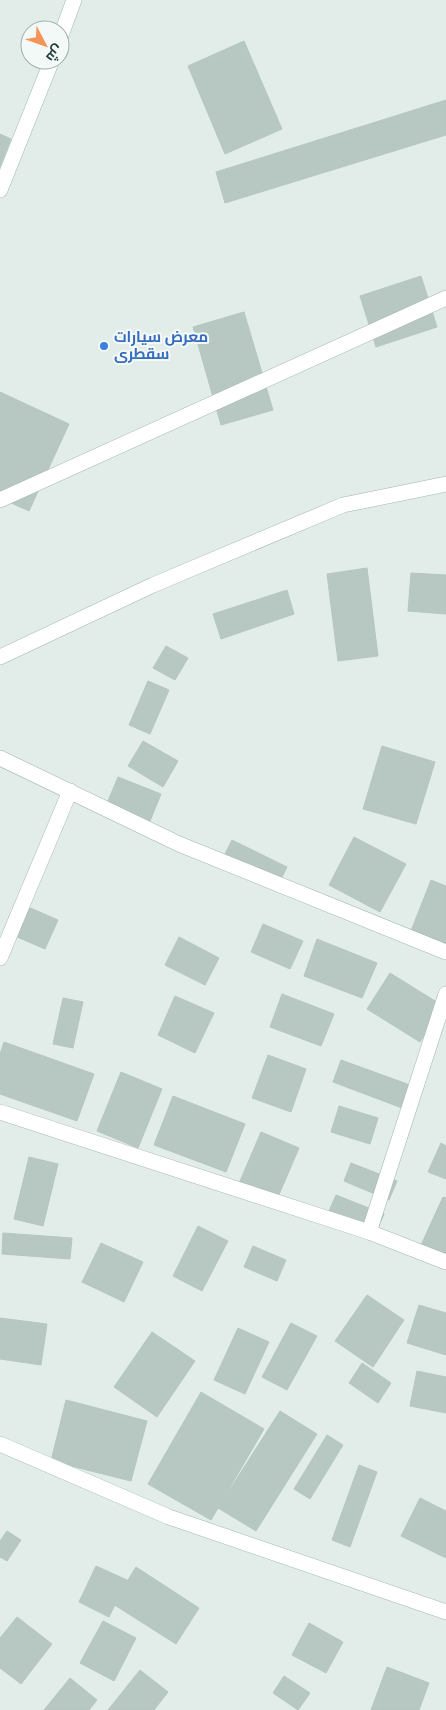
<svg xmlns="http://www.w3.org/2000/svg" width="446" height="1710" viewBox="0 0 446 1710" font-family="Figtree,Cairo,sans-serif">
<style>
.building{fill:#b7c8c3;stroke:#b4c7c2}
.lines{fill:none;stroke-linecap:round;stroke-linejoin:round}
.street-casing{stroke:#a4b5b2;stroke-width:16}
.secondary-casing{stroke:#a0b9b4;stroke-width:16}
.street{stroke:#fff;stroke-width:15}
.secondary{stroke:#fff;stroke-width:15}
.shop-dot{fill:#3f7fe0;stroke:#f3f9f7;stroke-width:2}
.labels{text-anchor:middle;stroke-width:4;stroke-linejoin:round;paint-order:stroke}
.shop-label{font-size:15px;font-weight:bold;fill:#366cbe;stroke:#f3f9f7;text-anchor:start}
</style>
<rect width="100%" height="100%" fill="#e2edea"/>
<g class="building">
<path d="M244,41L282,129L225,154L188,66Z"/>
<path d="M446,100V135L225,203L216,172Z"/>
<path d="M0,134L11,139L0,167Z"/>
<path d="M421,276L437,327L376,347L360,296Z"/>
<path d="M244,312L273,410L221,425L193,327Z"/>
<path d="M0,392L69,424L29,511L0,498Z"/>
<path d="M367,568L378,656L338,661L327,574Z"/>
<path d="M411,573L446,575V614L408,611Z"/>
<path d="M287,590L294,614L221,639L213,614Z"/>
<path d="M166,646L188,658L175,680L153,668Z"/>
<path d="M148,681L169,690L150,734L129,725Z"/>
<path d="M143,741L178,761L163,787L128,766Z"/>
<path d="M382,746L435,762L416,824L363,809Z"/>
<path d="M118,777L161,794L146,831L103,813Z"/>
<path d="M354,837L406,864L380,912L329,885Z"/>
<path d="M232,840L287,867L279,883L224,856Z"/>
<path d="M431,880L446,886V951L409,936Z"/>
<path d="M28,907L58,920L45,949L15,936Z"/>
<path d="M263,924L303,941L290,969L251,952Z"/>
<path d="M179,937L219,958L205,985L165,965Z"/>
<path d="M317,939L377,963L362,998L304,976Z"/>
<path d="M390,973L443,1006L420,1042L367,1009Z"/>
<path d="M282,994L334,1014L321,1046L270,1027Z"/>
<path d="M175,996L214,1013L195,1053L158,1035Z"/>
<path d="M63,998L83,1002L73,1048L53,1044Z"/>
<path d="M4,1042L94,1074L77,1121L0,1094V1054Z"/>
<path d="M268,1055L306,1069L291,1112L252,1098Z"/>
<path d="M341,1060L410,1085L402,1108L333,1082Z"/>
<path d="M121,1072L162,1089L138,1148L97,1131Z"/>
<path d="M173,1096L245,1124L226,1172L154,1145Z"/>
<path d="M339,1106L378,1118L370,1144L331,1132Z"/>
<path d="M261,1132L299,1148L275,1204L237,1188Z"/>
<path d="M441,1143L446,1146V1179L428,1172Z"/>
<path d="M29,1157L58,1164L43,1226L14,1219Z"/>
<path d="M351,1163L397,1181L389,1200L344,1181Z"/>
<path d="M336,1195L384,1214L377,1230L329,1211Z"/>
<path d="M443,1197L446,1198V1270L416,1256Z"/>
<path d="M198,1226L228,1241L202,1291L173,1276Z"/>
<path d="M3,1233L72,1238L70,1259L2,1254Z"/>
<path d="M101,1243L143,1262L124,1302L82,1282Z"/>
<path d="M253,1246L286,1260L277,1281L244,1267Z"/>
<path d="M367,1295L404,1320L373,1367L335,1341Z"/>
<path d="M419,1305L446,1313V1355L407,1343Z"/>
<path d="M0,1318L47,1324L41,1365L0,1359Z"/>
<path d="M291,1323L317,1336L287,1390L262,1377Z"/>
<path d="M238,1328L269,1342L245,1394L214,1380Z"/>
<path d="M152,1332L195,1361L157,1417L114,1387Z"/>
<path d="M362,1363L391,1383L378,1403L349,1383Z"/>
<path d="M417,1371L446,1377V1413L410,1406Z"/>
<path d="M201,1392L264,1429L211,1520L148,1484Z"/>
<path d="M66,1400L147,1421L131,1481L51,1461Z"/>
<path d="M280,1411L317,1434L256,1531L218,1508Z"/>
<path d="M327,1435L343,1445L310,1499L294,1489Z"/>
<path d="M359,1465L377,1472L350,1547L332,1540Z"/>
<path d="M420,1498L446,1511V1558L401,1536Z"/>
<path d="M7,1531L21,1540L7,1561L0,1557V1541Z"/>
<path d="M96,1566L127,1580L109,1617L79,1602Z"/>
<path d="M136,1567L199,1608L176,1644L113,1604Z"/>
<path d="M17,1617L52,1644L21,1684L0,1668V1638Z"/>
<path d="M103,1621L136,1638L114,1681L80,1663Z"/>
<path d="M309,1623L343,1642L326,1673L292,1655Z"/>
<path d="M387,1667L429,1683L419,1710H371Z"/>
<path d="M140,1670L168,1692L154,1710H108Z"/>
<path d="M284,1676L310,1693L298,1710L273,1693Z"/>
<path d="M70,1678L97,1700L89,1710H44Z"/>
</g>
<g class="lines">
<g class="street-casing">
<g id="street">
<path d="M0,500L446,298"/>
<path d="M0,657L153,585L343,505L446,484"/>
<path d="M0,758L179,844L446,952"/>
<path d="M0,958L70,791"/>
<path d="M0,1112L369,1232L446,1262"/>
<path d="M369,1232L446,994"/>
</g>
</g>
<g class="secondary-casing">
<g id="secondary">
<path d="M60,38L74,0"/>
<path d="M0,190L52,60"/>
<path d="M0,1444L169,1517L446,1612"/>
</g>
</g>
<use href="#street" class="street"/>
<use href="#secondary" class="secondary"/>
</g>
<circle class="shop-dot" cx="104" cy="346" r="5"/>
<g class="labels">
<g class="shop-label">
<text x="114" y="342">معرض سيارات<tspan x="114" dy="17">سقطرى</tspan></text>
</g>
</g>
<g transform="translate(45 45) rotate(131)"><circle r="24" fill="#f3f9f7" stroke="#9fafac"/>
<path d="M0-4L9 19L0 12L-9 19Z" fill="#f69357"/>
<text y="-8" font-size="14" font-weight="bold" text-anchor="middle" fill="#213f3b">ش</text>
</g>
</svg>
